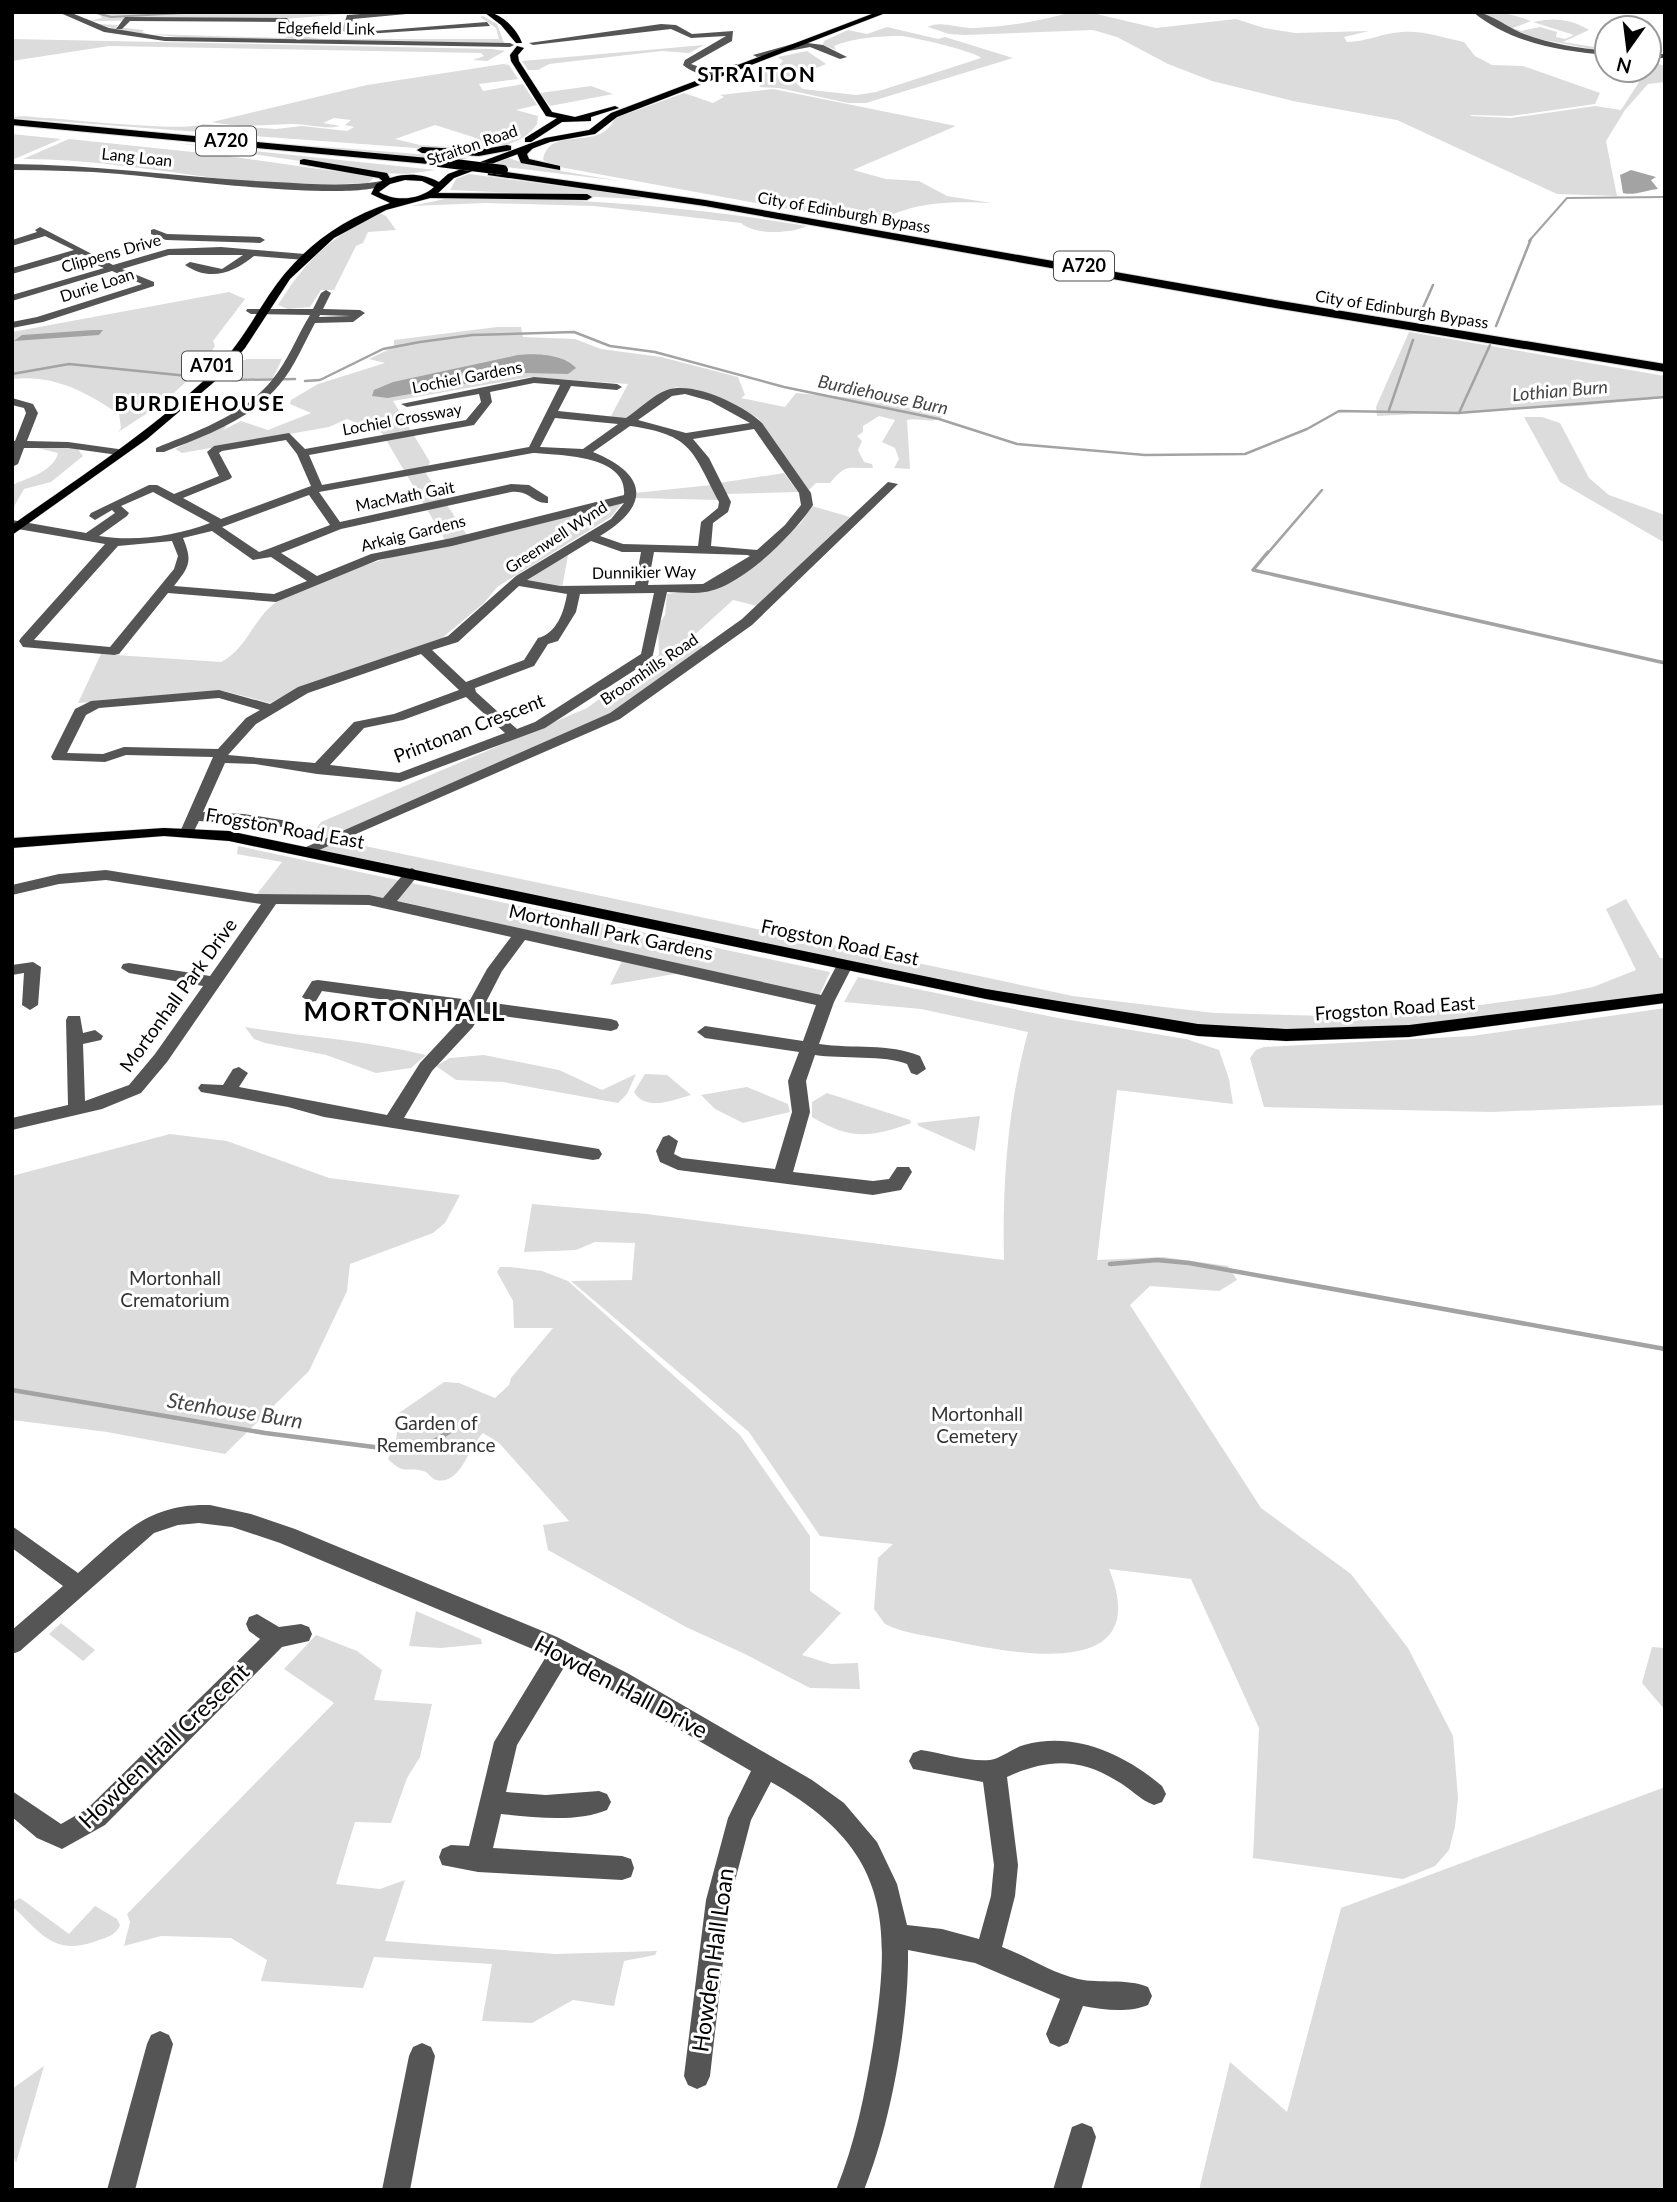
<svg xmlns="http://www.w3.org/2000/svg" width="1677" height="2202" viewBox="0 0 1677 2202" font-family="Lato,sans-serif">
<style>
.green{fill:#dcdcdc;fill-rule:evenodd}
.water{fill:#a3a3a3}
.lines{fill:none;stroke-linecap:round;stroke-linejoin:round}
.stream-far3{stroke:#a3a3a3;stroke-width:2}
.stream-far2{stroke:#a3a3a3;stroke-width:2.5}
.stream-far1{stroke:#a3a3a3;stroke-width:3.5}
.stream{stroke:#a3a3a3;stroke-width:4.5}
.major-casing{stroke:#dbdbdb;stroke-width:1}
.highway-casing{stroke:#dbdbdb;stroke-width:2}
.minor{fill:#555;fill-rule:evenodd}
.major{fill:#000;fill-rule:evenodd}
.highway{fill:#000;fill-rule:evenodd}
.highway-bridge-casing{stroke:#dbdbdb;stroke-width:10;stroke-linecap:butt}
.highway-bridge{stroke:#000;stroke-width:10}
.labels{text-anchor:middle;stroke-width:6;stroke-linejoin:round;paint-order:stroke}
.far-street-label{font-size:16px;fill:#000;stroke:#fff}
.shield{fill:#fff;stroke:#4c4c4c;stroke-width:2}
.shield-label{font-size:18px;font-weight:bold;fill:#000}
.far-water-label{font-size:18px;font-style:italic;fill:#444;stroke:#fff}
.street-label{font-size:19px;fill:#000;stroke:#fff}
.park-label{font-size:19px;fill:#333;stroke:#fff}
.far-district-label{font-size:21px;font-weight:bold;letter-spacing:2px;fill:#000;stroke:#fff}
.water-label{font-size:21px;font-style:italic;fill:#444;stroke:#fff}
.near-street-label{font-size:23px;fill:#000;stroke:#fff}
.district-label{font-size:26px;font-weight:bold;letter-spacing:2px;fill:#000;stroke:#fff}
</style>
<rect width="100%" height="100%" fill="#fff"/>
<g class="green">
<path d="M204,12H343L344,14L286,19L89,21L102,18L100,15L105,13Z"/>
<path d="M1072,12H1088L1156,28L1236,19L1264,28L1295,33L1369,31L1344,37L1347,42C1367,42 1382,33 1402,32C1422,30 1444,38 1464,42L1475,56L1492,65L1523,66L1600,93L1595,104L1511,116L1472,115L1469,116L1511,118L1595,106L1621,110L1639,82L1634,70H1649V61L1665,66V82L1648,84L1625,110L1606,141L1617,196L1557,194L1397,120L1293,101L1212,81L1168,64L1117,37L1093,30L965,35L949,34L928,27C937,20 959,28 974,28C1007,27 1040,21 1072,12Z"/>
<path d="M1481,12C1503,12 1514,15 1531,21L1513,28L1521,31L1540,27L1557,32L1556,37L1565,39L1574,35L1533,22C1553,17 1572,19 1589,30L1563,42L1607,49V52L1528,37Z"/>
<path d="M483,16L497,24L504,43L187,38L123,31L98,24L118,25L116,27L144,30L142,32L150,34L285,38L296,32L293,35L322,39H499L496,28L480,17Z"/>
<path d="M887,27L938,39L945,37L1013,58L866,103H848L779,88L759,87L762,83L759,77L753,74L780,64L783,61L778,57L807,51L826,64L807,72L796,83L803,89L856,95L876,92L981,58C974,51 913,37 901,36C880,36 853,38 834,46L836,50L823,45L824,41L848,30L867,34Z"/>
<path d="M12,39L492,49L505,51L487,61L473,60L484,56L481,53L109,46L12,61Z"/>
<path d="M704,45L689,53L662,51L549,64L538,70H528L522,61Z"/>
<path d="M503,64L509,65L518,79L479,84L483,91L523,84L537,105L516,110L538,116L537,124C520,149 483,150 456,151L12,118C20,114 37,118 48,118C73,120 190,132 203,124L276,129L302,126L347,131L354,127L345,125L351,120L334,118L323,123L340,126C325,130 306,123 290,124C264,125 237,128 212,122L367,85ZM435,125L473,137L477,139L465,148L420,145L395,139Z"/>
<path d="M591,86L613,94L550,106L540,93Z"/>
<path d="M773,89L956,126L853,170L886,179L919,181L947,196L992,203C944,201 914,202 871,224L554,166L543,160C550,123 600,154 615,118L684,93L713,103L724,97L720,95Z"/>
<path d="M12,134L61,139L12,160Z"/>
<path d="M69,139L221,155L375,177L368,183C322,185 275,185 229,180C161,171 92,159 23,159Z"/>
<path d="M177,143L436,170L407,174L383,173Z"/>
<path d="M289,144L469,158L459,161Z"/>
<path d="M509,158L532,166L620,181L490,165Z"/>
<path d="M469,174L644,197L639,199L450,190L456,179Z"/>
<path d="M455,197C574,198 690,206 807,226C791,234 754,235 741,223L594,206L486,203L411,206Z"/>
<path d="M380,213L386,216L396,230L368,232L363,243L356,246L334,290H321L310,307L288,309L278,305C306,260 331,236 380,213Z"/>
<path d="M229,292L245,299L213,341L215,346C192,384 155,409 118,432L121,428L119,414C86,392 54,374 12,379V332Z"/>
<path d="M497,327H521L523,337L575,339L601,349L661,357L738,377L745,395L741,398L785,407L796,393L854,398L945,414C935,426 920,417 907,420L910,469L894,468L899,459L895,448L882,442L895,420L879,416L863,426V432L857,436L862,441L858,450L864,462L872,464L873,468C849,469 847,462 830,483H816L809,490L758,418L719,398L676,387L627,420L610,418L628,384L530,377L393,401L430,462L425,472L467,535L445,540L382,433L347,419L329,427L182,453L175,449L220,426H227L223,430L241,421L268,430L311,413L290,404L291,400L318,384L385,363L369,359L394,347V340Z"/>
<path d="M1409,332L1665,376V398L1578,406L1377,416L1376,407Z"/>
<path d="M247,359H282L273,378L232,379L220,376L232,364Z"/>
<path d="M1524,417H1542L1560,423L1589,478L1609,495L1665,515V543L1560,482Z"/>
<path d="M39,446L77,448L83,456L51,482L24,489L12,510V485C28,478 54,471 58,453L37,448Z"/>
<path d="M784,473L798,492L724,494L719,483Z"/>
<path d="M711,485L718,500L635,498V493Z"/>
<path d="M623,502L611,517L497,587L484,603L442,638L294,691L270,703L224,691L78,703L101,654L221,662C248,649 256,612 279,601C386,547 507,529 623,502Z"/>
<path d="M812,506L850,517L757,606L733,600L691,638L705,648L613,714L327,838L312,835L321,822L587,708L659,655L658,625L665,615L667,594L720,587L801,523Z"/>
<path d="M565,554L568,555L562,588L524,582Z"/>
<path d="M332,839L1073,996L1214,1013L1327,1016L1444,1010L1554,995L1593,987L1636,970L1606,909L1626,899L1660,958H1665V998L1543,1016L1286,1035L1112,1017L305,851Z"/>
<path d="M238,846L830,972L819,996L403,902L369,896L257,894L282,862L237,854Z"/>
<path d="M622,961L680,973L610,985Z"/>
<path d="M858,977L1058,1018L1186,1039L1219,1050L1229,1079L1233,1104L1117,1090L1097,1260L1163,1257L1228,1266L1237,1280L1219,1291L1150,1286L1130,1305L1261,1508L1351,1574L1408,1648L1453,1736L1458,1798L1455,1827L1449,1850L1435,1866L1403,1879L1253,1858L1259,1728L1191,1579L1109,1569C1155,1682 1016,1654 953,1641C931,1636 905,1634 885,1624L874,1609L878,1558L893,1544L820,1536L749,1432L571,1281L632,1280L635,1243L595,1242L576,1250L524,1252L532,1204L647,1214L1004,1260C1002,1184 1008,1105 1028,1032L921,1009L844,1002Z"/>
<path d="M1665,1008V1105L1492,1112L1264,1107L1250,1058L1256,1050L1264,1047L1472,1036Z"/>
<path d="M245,1027C305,1037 366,1040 426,1055L411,1068L376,1073L326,1055L265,1043L254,1039Z"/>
<path d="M484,1055L559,1070L602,1090L636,1074L627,1094L618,1103L503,1082L456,1080L436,1066L450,1058Z"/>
<path d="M645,1074L667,1075L691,1095C673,1100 646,1112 634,1092Z"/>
<path d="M747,1087L788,1104L790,1112L743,1123L715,1109L701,1095Z"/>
<path d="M827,1093L910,1120L911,1123C870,1138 850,1140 812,1117V1102Z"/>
<path d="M980,1116L975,1151L919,1126L917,1123Z"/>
<path d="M170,1134L227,1141L329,1178L460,1195L445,1223L433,1233L350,1264L347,1291L309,1371L225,1454L107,1432L12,1420V1176Z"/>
<path d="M510,1267L542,1271L568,1281L740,1435L810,1536V1591L841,1613L802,1655L831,1664L858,1663L860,1689L810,1688L745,1654L686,1627L548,1550L543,1525L569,1521L499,1443L483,1433C468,1447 461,1486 436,1480C431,1478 428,1472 423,1471C406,1466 405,1476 388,1459L396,1441L399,1413L444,1382L459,1383L495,1398L509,1385L511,1378L553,1328H514L513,1301L497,1272L500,1267Z"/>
<path d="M416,1611L481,1639L482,1644L441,1648L409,1646Z"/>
<path d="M61,1623L95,1650L83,1661L49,1634Z"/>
<path d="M316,1635L357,1651L382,1670L374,1700L432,1704L420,1757L407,1778L391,1823L355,1822L336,1884L380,1889L405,1880L385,1941L555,1954L657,1951L655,1955L624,1961L614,2006L573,2000L532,2023L482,2021L492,1964L374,1957L363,1988L261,1981L267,1960L231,1938L161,1936L124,1946L130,1922L127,1914L334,1703L284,1669Z"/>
<path d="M1652,1647L1665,1648V1710L1642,1683Z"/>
<path d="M1665,1787V2190H1199L1230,2062L1287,2112L1341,1908Z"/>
<path d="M20,1898L69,1934L95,1906L117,1919L120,1925C116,1935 108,1937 99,1940C53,1958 41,1932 12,1906V1902Z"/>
<path d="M44,2066L16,2163L12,2152V2089Z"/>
</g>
<g class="water">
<path d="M1631,170L1656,177L1651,180L1658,189C1646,190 1634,196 1623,193L1620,175Z"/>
<path d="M93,330H103L99,335L14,341L22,335Z"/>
<path d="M518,355C535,353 564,354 576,368L568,374L525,373L388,398L372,396L374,390L393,382Z"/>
</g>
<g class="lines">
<g class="stream-far3">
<path d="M93,12L111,17L183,13"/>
<path d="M239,12H288"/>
<path d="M187,13L238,12"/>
<path d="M1529,241L1567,198L1665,197"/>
</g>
<g class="stream-far2">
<path d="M1421,312L1433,285"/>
<path d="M1496,326L1531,239"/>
<path d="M12,374L69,364L188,376"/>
<path d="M232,380L295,379"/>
<path d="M305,381L320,380L383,349L420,342L472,335L574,332L610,346L655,352L784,387L939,419L1017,444L1145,455L1245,454L1307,429L1339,411L1458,413L1665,397"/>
<path d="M1389,410L1413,340"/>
<path d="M1459,413L1490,345"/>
<path d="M1267,554L1322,490"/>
</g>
<path class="stream-far1" d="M1268,552L1253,570L1665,663"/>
<g class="stream">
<path d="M1110,1264L1157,1260L1189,1263L1665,1349"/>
<path d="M12,1390L265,1433L405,1451L423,1448L449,1432"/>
</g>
<g class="major-casing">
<g id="major">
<path d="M484,12C501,12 517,29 522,43H516L501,25Z"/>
<path d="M877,12H888L617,117L595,134L550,142L454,178L434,197L386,210L334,238L290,279L245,348L220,377L147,439L12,535V525C80,477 152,430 212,373C236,350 251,322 269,295C298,251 340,219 390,203L371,194L376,184C396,173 419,171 439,182L448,174L545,138L589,130L611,113ZM405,180L422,181L434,187C420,200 395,202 379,192L390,184Z"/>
<path d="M517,46L524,48L518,55L519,61L552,112L575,117L615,106L619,108L591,117V121L562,122L531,142H525V138L557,118L546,116L511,61L510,55Z"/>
<path d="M164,828L229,831L986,989L1198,1024L1286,1029L1409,1025L1665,993V1003L1409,1037L1286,1041L1198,1036L986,999L229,841L164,836L12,848V838Z"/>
</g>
</g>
<g class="highway-casing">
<g id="highway">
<path d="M12,119L439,159L444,162L439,165L12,125Z"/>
<path d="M529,144L534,147L527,154L529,159L560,166V170L521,163L517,153Z"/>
<path d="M507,145L511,146V150L479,156L422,153L417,150L422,147L479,150Z"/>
<path d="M304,159L387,173L392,182L387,185L379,178L300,164V160Z"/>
<path d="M492,170L705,200L1275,300L1665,364V372L1275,308L705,206L488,175V171Z"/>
<path d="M427,193L587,194L592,197L587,200L431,198L426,195Z"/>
</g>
</g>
<g class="minor">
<path d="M58,12H69L109,28L165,37L510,43L514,45L510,47L165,41L104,32Z"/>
<path d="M388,12H428L353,19L349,33L342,31L347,15Z"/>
<path d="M1473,12C1490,12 1508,28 1524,34C1551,44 1579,48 1607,51V55C1561,51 1510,43 1473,12Z"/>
<path d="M125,17L287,18L297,31L290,33L284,22L130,21L122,29H116Z"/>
<path d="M487,22L490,26L365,34L361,32Z"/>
<path d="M661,24L676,25L692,34L733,31L732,41L691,64L711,71L736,64L740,66C722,78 700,79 683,65L685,60L726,36L691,38L671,29L533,45L529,43Z"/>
<path d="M800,42L823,45L847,57L840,59L810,47L757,57L753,55Z"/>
<rect x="1649" y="54" width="16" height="4"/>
<path d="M12,164C100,165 187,178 275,182C310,184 347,187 382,181L386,184C356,203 165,178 120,174C84,171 48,170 12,170Z"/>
<path d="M40,227L113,265L168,249L221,247L305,254L310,257L305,260L254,256C233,273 210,282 185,265L190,262L222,269L243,255H169L122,269L154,282V286L43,322L12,328V322L37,317L142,284L112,271L12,301V295L104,268L90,262L88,257L82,254L12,274V268L74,250L45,236L12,246V240L37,232L35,230Z"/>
<path d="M154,229L167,234L260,237L265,240L260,243L166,240L151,234V230Z"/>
<path d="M326,290L331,293L323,309L360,310L365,313L353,322L315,323C304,343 295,366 280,384C251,420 205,436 164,452H156V448C197,431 243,416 272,380C288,361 297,336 310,315L251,314L246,311L247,309H313L321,293ZM320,315L351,316L319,317Z"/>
<path d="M534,377L617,384L622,387L617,390L571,386L558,411L626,418C638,410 653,395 667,390C694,381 743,405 762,423L811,493L813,505C794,534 741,587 705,592C693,594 679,592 667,592L652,659L545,728L400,782L317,774L255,764L225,763L203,812L244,814L288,821L293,822V828L199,821L192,835H182L180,832L213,757L126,755L105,762L53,760L51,757L75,709L91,701L219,690L270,704L298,687L448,636L516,576L611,519L624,503L452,546L378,560L276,602L168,593L119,654L114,655L23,647L19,641L21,638L105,544L12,528V520L86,533L115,513L112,510L95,520L89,516L91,513L149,485H157L174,494L219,476L207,452L214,446L289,433L305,449L466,420L481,402L479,394L407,407L401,404ZM534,383L560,385L529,447L322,485L309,455L474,425L492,402L490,392ZM685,394L710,401L750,423L686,433L638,420L672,396ZM555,418L618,424L583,449L540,447ZM630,426C693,435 692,451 719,502L718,508L701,522L698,546L623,544L600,536C650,506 649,475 593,452ZM754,429L799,493L801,505L785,525L757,550L711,546L713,523L728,512L731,502L709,458L693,439ZM286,440L297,454L311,486L221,519L183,498L230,479L232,477L219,453L222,451ZM533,453C559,455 628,455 624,495L452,538L371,554L317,576L281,553L341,529L511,492C530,490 533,504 548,503V497L529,485L511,484L340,522L319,492ZM153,492L210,523C175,536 136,542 99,536L127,516L129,513L121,506ZM309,495L330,525L268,549L259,552L222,527ZM212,531L253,560L271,557L307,581L274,594L174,586C189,567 193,562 183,538ZM172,541L178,556L174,569L110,647L34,640L118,546ZM591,541L622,552H641L635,585L560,586L527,580ZM654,552L747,555L750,556L703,584L648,585ZM519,586L567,594C564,612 557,633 538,638L524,660L466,682L432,650L458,642ZM654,593L641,654L535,722L517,729L476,692L475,688L534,666L548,644L558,641L576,612L580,594ZM421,654L459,690L394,714L354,722L315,763L228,755L256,724L308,693ZM466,697L505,733L399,773L330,765L364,728L403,720ZM219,698L260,710L246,718L218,749L124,747L103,754L67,753L86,715L99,708Z"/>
<path d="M12,398L33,404L38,413L27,441L68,442L118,449L124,452L118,455L68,448H24L18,464L12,467V441H15L26,413L24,408L12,405Z"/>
<path d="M888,482L898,484L752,625L620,719L310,854H300L297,851L610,713L742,619Z"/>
<path d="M412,868L420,873L397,901L821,995L839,961H851L853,965L834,1002L819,1044C853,1049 889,1043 920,1056L926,1069L917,1075L911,1073L907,1064C886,1055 841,1059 815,1055L806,1081L810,1112L793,1172L873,1181L889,1179L897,1167H909L912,1172L901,1190L873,1195L678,1170L660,1162L656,1151L663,1137L669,1135L678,1141L674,1154L682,1158L775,1169L792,1112L788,1081L799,1052L705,1038L697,1032L705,1026L803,1041L816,1005L525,940L502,971L486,1002L611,1019L617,1021L619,1025L617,1029L611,1031L481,1013L473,1027L432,1071L404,1118L593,1148L599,1149L602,1154L599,1159L593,1160L324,1117L288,1107L201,1092L198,1088L201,1084L223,1085L233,1069L239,1067L248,1073L239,1087L387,1115L420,1063L460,1020L465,1011L322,991L316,1001L310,1002L302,997L312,981L318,980L470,1000L487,969L511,937L369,905L276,904L167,1062L141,1093L102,1109L12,1130V1118L68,1105L66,1020L68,1016H80L83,1033L95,1030L103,1036L101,1040L83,1044L85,1101L129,1085L155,1054L203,986L129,973L121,968L123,964L129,963L210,976L261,904L106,880L59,884L12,895V885L59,874L106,870L256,894L369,895L383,898L407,870Z"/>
<path d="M33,962L41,967L38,1005L30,1010L22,1005L24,973L12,975V965Z"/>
<path d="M210,1505L251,1514L295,1529L557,1637L629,1674L812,1780L844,1803L877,1842L897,1884L907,1925L942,1929L979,1939L991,1896L994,1865L983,1782L913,1769L909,1761L913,1753L921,1750C943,1753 967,1762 990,1760C1002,1758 1013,1748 1024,1745C1075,1731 1124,1754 1162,1786L1166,1794L1162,1802L1154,1805C1140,1800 1130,1788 1117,1781C1079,1757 1046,1759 1007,1777L1018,1865L1015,1896L1002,1947C1027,1956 1051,1973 1078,1979C1100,1984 1127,1978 1148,1987L1152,1996L1148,2005C1129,2013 1103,2010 1083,2006L1068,2043L1059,2047L1050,2043L1046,2034L1060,1999L975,1963L908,1950C909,2022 891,2123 864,2190H836C855,2144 865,2094 873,2045C892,1920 890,1849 771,1782L751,1820L730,1900L710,2076L706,2085L697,2089L688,2085L684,2076L706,1900L728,1818L751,1771L566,1664L517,1745L506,1792L546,1795L599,1791L607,1794L611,1802L607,1810C576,1823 534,1817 501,1814L493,1848L622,1856L631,1859L634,1868L631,1877L622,1880L478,1872L442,1865L439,1857L442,1849L451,1845L469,1846L494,1742L547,1655L280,1543L232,1527L199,1523L178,1525L154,1533L20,1651L12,1654V1630L63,1586L12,1548V1526L78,1573C122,1535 147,1503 210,1505Z"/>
<path d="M257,1614L279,1627L301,1624L309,1627L312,1634L309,1641L282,1647L105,1825L62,1849L37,1838L12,1817V1791L61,1824L87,1809L260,1639L249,1631L246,1624L249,1617Z"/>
<path d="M160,2031L169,2035L173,2044L135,2190H107L147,2044L151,2035Z"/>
<path d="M422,2043L431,2047L435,2056L410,2190H382L409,2056L413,2047Z"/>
<path d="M1082,2123L1092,2127L1096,2137L1081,2190H1053L1072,2127Z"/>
</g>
<use href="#major" class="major"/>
<use href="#highway" class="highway"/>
<g class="highway-bridge-casing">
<path id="highway-bridge" d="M439,162L503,170"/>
</g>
<use href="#highway-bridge" class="highway-bridge"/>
</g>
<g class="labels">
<g class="far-street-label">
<text transform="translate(326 28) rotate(1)" y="6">Edgefield Link</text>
<text transform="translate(472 145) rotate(-19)" y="6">Straiton Road</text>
<text transform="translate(137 157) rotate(6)" y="6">Lang Loan</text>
<text transform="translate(844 212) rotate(10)" y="6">City of Edinburgh Bypass</text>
<text transform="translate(111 253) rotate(-16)" y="6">Clippens Drive</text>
<text transform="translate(97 285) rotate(-18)" y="6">Durie Loan</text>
<text transform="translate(1402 309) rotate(9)" y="6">City of Edinburgh Bypass</text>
<text transform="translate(467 377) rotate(-11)" y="6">Lochiel Gardens</text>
<text transform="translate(402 419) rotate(-10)" y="6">Lochiel Crossway</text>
<text transform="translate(405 496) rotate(-11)" y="6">MacMath Gait</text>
<text transform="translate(413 533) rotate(-14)" y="6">Arkaig Gardens</text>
<text transform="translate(556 537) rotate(-33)" y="6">Greenwell Wynd</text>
<text transform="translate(644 572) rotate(-1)" y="6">Dunnikier Way</text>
<text transform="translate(649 669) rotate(-34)" y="6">Broomhills Road</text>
</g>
<g class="shield">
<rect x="196" y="126.5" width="60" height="29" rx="5"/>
<rect x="1054" y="251.5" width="60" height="29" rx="5"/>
<rect x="182" y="351.5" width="60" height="29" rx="5"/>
</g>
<g class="shield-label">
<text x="226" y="147">A720</text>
<text x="1084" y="272">A720</text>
<text x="212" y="372">A701</text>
</g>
<g class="far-water-label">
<text transform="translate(1560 391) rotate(-5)" y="6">Lothian Burn</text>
<text transform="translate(883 395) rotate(12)" y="6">Burdiehouse Burn</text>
</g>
<g class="street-label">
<text transform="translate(469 728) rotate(-21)" y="7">Printonan Crescent</text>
<text transform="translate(285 828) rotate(10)" y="7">Frogston Road East</text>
<text transform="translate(611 932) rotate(12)" y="7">Mortonhall Park Gardens</text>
<text transform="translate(840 942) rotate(12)" y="7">Frogston Road East</text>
<text transform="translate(178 995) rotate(-54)" y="7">Mortonhall Park Drive</text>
<text transform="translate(1395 1008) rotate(-4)" y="7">Frogston Road East</text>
</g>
<g class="park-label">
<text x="175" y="1285">Mortonhall<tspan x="175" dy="22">Crematorium</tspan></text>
<text x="977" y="1421">Mortonhall<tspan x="977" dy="22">Cemetery</tspan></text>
<text x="436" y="1430">Garden of<tspan x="436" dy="22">Remembrance</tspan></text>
</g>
<g class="far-district-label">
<text x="757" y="82">STRAITON</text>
<text x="200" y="411">BURDIEHOUSE</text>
</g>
<g class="water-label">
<text transform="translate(235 1411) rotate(9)" y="7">Stenhouse Burn</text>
</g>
<g class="near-street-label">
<text transform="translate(621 1687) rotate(28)" y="8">Howden Hall Drive</text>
<text transform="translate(164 1746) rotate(-44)" y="8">Howden Hall Crescent</text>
<text transform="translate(713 1960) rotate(-82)" y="8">Howden Hall Loan</text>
</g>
<g class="district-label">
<text x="405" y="1021">MORTONHALL</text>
</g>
</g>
<rect width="1677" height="2202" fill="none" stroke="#000000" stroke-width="28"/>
<g transform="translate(1628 49) rotate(194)"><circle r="33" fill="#ffffff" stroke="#999999" stroke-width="2"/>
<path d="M0-5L12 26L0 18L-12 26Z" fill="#000000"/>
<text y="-10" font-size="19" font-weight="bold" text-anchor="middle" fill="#000000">N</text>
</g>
</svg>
